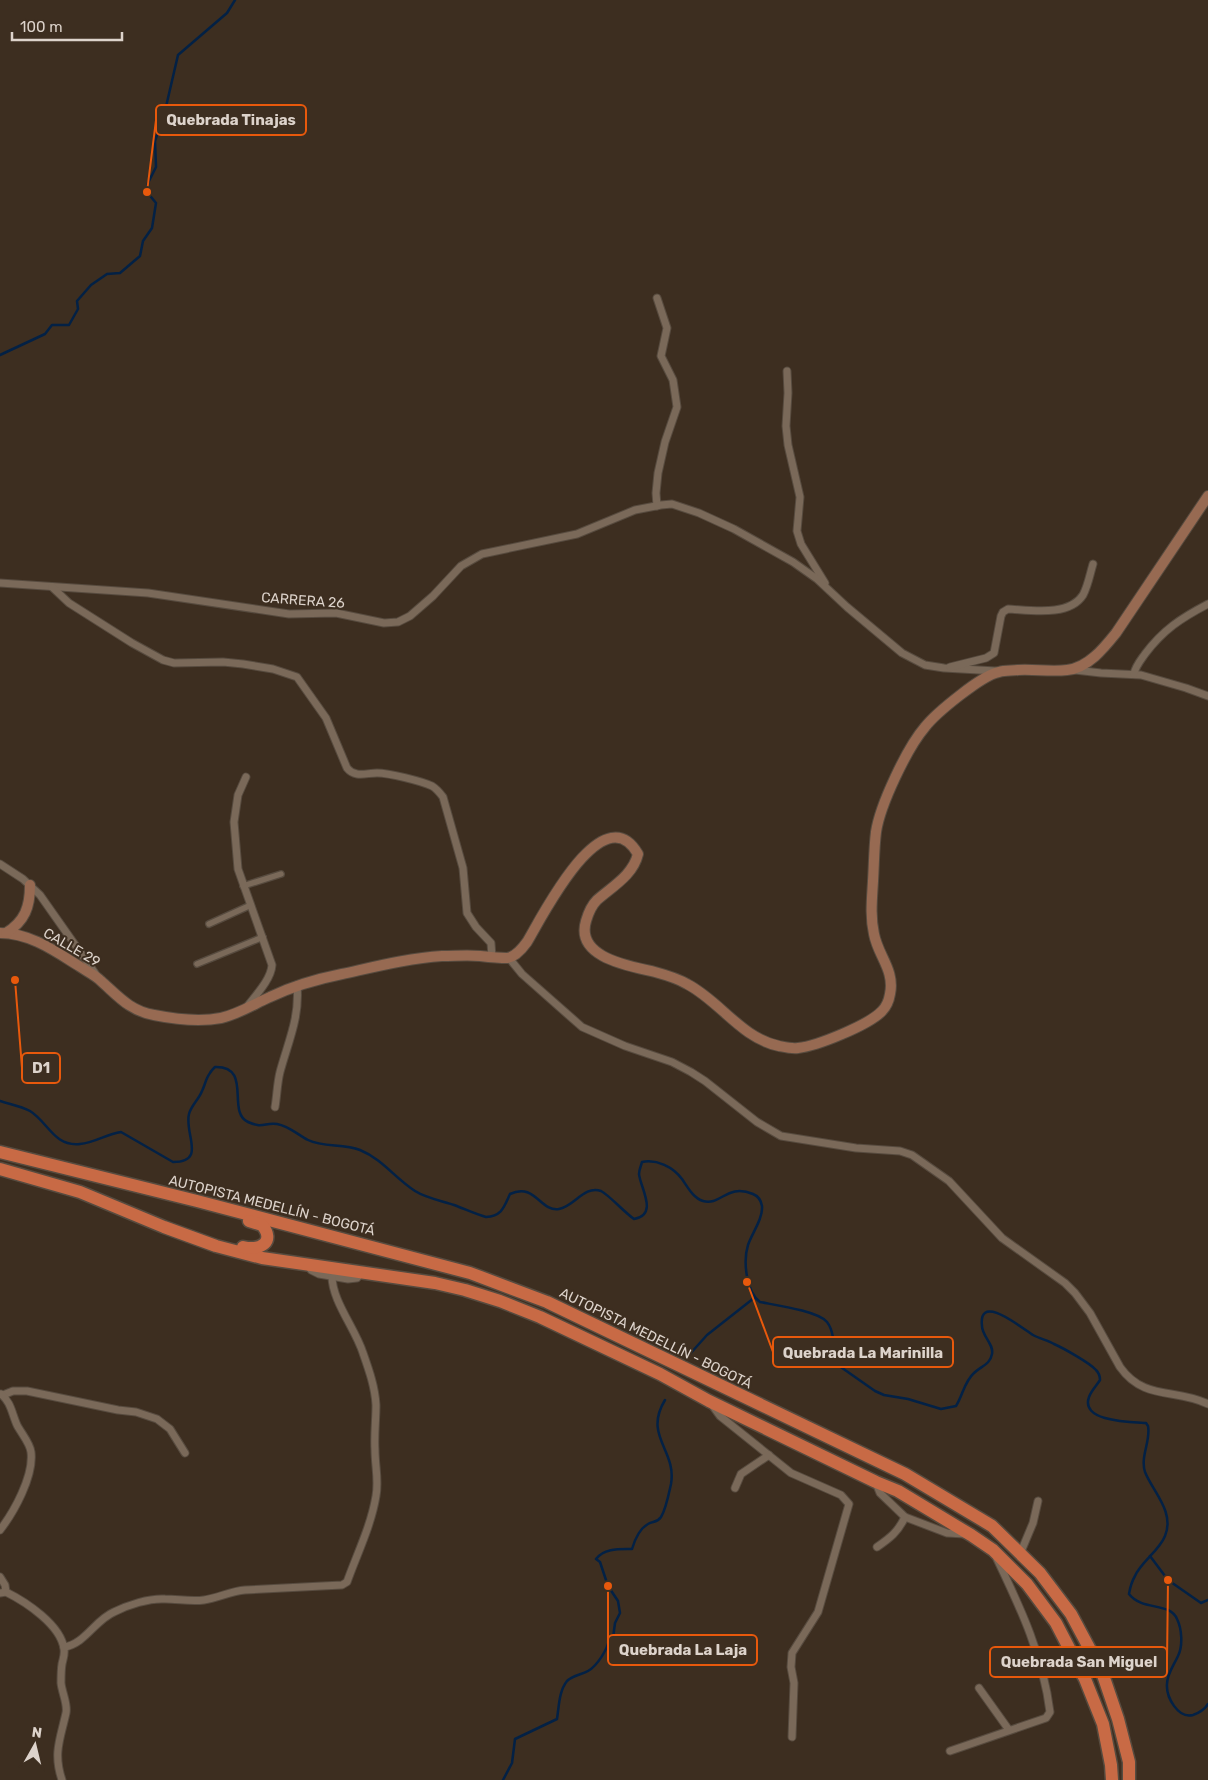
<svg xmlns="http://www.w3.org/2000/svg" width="1208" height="1780" viewBox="0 0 1208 1780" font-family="Rubik,sans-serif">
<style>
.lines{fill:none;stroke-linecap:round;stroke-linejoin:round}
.stream{stroke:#032145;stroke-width:2.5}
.pedestrian-casing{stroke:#574b3f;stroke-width:8}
.minor-casing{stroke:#574b3f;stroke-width:9}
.secondary-casing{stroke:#574b3f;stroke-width:12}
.trunk-casing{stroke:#574b3f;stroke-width:15}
.pedestrian{stroke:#7a6959;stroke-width:5.5}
.minor{stroke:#7a6959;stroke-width:7}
.secondary{stroke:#976a52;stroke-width:10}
.trunk{stroke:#c86a45;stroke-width:12}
.labels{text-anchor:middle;stroke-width:4;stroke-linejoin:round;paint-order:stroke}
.street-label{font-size:14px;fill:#ddd3cb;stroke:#3d2e20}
.leader{fill:none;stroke:#e8590c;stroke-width:2}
.callout-dot{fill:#e8590c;stroke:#3d2e20;stroke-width:2}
.callout{fill:#3d2e20;stroke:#e8590c;stroke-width:2}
.callout-label{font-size:15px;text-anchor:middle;font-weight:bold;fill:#ddd3cb}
</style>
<rect width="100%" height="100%" fill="#3d2e20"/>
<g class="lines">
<g class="stream">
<path d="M0,355L45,334L52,325H69L78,309L77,301L91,285L107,274L120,273L140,256L143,241L152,228L156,203L147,192L148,183L156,167L155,141L165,111L178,55L227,13L235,0"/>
<path d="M0,1101C9,1104 21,1106 30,1111C48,1122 54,1147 80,1144C95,1143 106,1134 121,1132L173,1162C207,1162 184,1134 189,1114C191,1106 199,1099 202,1091C205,1085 206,1078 210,1073C211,1071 213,1069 215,1067C253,1066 226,1112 248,1122C263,1129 265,1122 277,1124C289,1126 298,1135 308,1140C324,1148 343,1143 360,1150C382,1159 395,1178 415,1191C426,1198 442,1201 454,1205C465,1209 475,1214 486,1217C502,1216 504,1207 510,1194C535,1182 540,1212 559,1209C574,1207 584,1185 601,1191C609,1195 624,1212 634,1219C659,1215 640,1187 639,1174C639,1170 641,1166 642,1162C657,1159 673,1167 682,1179C687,1186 693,1198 703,1201C721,1206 727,1183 753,1194C758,1196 761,1200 762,1206C763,1219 752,1233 748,1245C743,1261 746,1292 760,1302C775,1305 818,1311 827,1322C835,1332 834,1351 835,1363L875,1391L884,1395L908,1399L941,1409L956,1406C963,1395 964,1382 974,1373C981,1366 990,1365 992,1354C994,1344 982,1336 982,1326C978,1291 1024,1330 1033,1335C1040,1339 1048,1340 1054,1344C1063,1348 1090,1363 1096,1370C1099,1373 1100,1376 1100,1380C1097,1385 1091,1391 1089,1397C1080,1422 1131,1422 1146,1423L1148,1426C1151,1441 1140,1456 1145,1472C1153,1492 1175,1512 1165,1536C1159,1551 1141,1562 1135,1576C1132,1581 1130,1588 1129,1594C1142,1611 1170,1602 1177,1619C1182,1629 1183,1646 1178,1656C1174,1665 1167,1674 1167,1684C1166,1697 1178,1719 1193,1715C1199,1713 1205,1709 1208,1704"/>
<path d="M689,1355L707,1335L754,1298"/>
<path d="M1150,1556L1168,1580L1201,1603L1208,1600"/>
<path d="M503,1780L512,1763L515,1739L557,1719C559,1706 559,1691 567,1681C573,1675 581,1675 588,1671C597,1666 608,1649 609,1639L613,1638L615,1623L620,1613L618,1601L608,1586L600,1562L596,1559C604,1548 619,1549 632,1549C635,1539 639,1529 648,1524C653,1521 657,1523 661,1517C666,1509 669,1493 671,1484C677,1450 643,1436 665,1400"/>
</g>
<g class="pedestrian-casing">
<g id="pedestrian">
<path d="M243,886L281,874"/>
<path d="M209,924L251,905"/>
<path d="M197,964L263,937"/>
</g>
</g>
<g class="minor-casing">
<g id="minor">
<path d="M787,371L788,393L786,426L788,445L800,497L797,531L801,544L825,583"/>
<path d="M657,506L656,493L658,473L665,442L677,407L673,380L661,356L667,328L657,298"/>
<path d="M0,583L148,593L289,614L336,613L384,623L398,622L410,616L433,596L461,566L482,554L577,534L635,510L661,505L672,504L699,513L734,529L793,562L817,579L847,607L902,653L925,665L944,668L996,671"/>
<path d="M52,587L69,603L132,643L163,660L174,663L223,662L243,664L273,669L297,677L326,718L347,768C355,778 366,773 377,773C389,773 421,781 432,786C437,789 440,793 443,797L463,868L467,913L476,927L491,943L492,957"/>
<path d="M950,667L986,658L994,653L1001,616L1003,612L1008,609C1030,610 1069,617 1083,595C1088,586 1090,574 1093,564"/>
<path d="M1075,670L1101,673L1141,675L1186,688L1208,696"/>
<path d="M1134,674C1135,667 1140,661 1145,654C1163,630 1181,618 1208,604"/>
<path d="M0,864L23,879L40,895L97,976"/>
<path d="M509,958L522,974L582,1027L625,1046L672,1062L691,1072L705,1081L757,1122L781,1136L856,1148L900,1151L912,1155L949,1181L1002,1238L1065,1283L1075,1293L1090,1313L1120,1367C1144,1401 1176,1388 1208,1404"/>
<path d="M246,1008C255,996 271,980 272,965L238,869L234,822L238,795L246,777"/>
<path d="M275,1107C277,1096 277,1084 280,1072C288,1042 300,1018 297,985"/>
<path d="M308,1265L311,1270L319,1274L348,1279L357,1278L361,1273"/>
<path d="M3,1395L13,1391H27L118,1410L136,1412L157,1419L170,1429L185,1453"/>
<path d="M712,1405L720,1416L791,1473L841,1495L849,1504L818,1612L792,1653L791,1667L794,1683L792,1737"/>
<path d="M876,1483L880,1493L905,1517L947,1533L965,1534"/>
<path d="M735,1488L741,1474L769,1455"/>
<path d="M0,1530C14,1512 34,1476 31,1452C30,1443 21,1433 17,1425C12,1414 11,1402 1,1394"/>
<path d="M877,1547C890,1538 898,1532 905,1517"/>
<path d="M1020,1554L1033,1523L1038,1501"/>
<path d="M0,1577L5,1585L6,1592"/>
<path d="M0,1593L6,1592C26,1602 61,1625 64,1649C65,1655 63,1659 62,1664C61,1670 61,1677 61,1683C62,1693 68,1704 66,1713C60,1740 53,1753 62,1780"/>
<path d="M64,1647C85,1644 95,1620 114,1612C128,1605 149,1598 165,1599C178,1599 191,1602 204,1600C218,1598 231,1591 245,1590L342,1585L347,1582C357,1554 371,1526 376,1496C379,1480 375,1466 375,1450C374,1435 376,1420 376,1405C375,1387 369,1370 363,1353C355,1328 332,1301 332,1276"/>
<path d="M979,1688L1009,1730"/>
<path d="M950,1751L1046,1718L1050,1712C1043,1656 1021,1609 997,1559"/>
</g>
</g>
<g class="secondary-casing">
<g id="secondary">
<path d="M0,933C30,933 55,951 79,966C86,971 95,975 101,981C118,996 130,1011 154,1015C174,1019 201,1022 221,1018C239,1014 254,1004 270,997C293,986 317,979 342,974C374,967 409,958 442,956C455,956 468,955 480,956C489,957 498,958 507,958C515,957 522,949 527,942C541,919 603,793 638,854C633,875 613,886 597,900C591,906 588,914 586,921C575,958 630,966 655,972C666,975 677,978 687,984C720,1001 741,1038 779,1046C784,1047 792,1049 798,1048C817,1046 869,1025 882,1011C886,1007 889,1000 890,994C895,970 878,956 874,934C870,916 872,899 873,881C874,865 874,848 876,832C880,805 907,748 925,727C936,713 982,675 999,672C1005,670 1012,671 1018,670C1034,669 1051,672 1067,670C1088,668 1104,648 1116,633L1208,496"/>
<path d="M6,933C25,921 30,907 30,885"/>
</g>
</g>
<g class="trunk-casing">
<g id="trunk">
<path d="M0,1152L197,1201L470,1273L547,1302L905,1474L992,1526L1040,1573L1071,1614L1102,1672L1118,1719L1129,1762V1780"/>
<path d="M0,1169L80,1192L164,1227L216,1246L262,1258L435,1283L465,1290L500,1301L540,1317L660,1374L709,1401L876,1482L898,1491L971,1535L993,1550L1027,1584L1056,1623L1085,1679L1103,1724L1111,1765L1112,1780"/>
<path d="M243,1247C260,1251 276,1242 262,1225L249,1221"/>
</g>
</g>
<use href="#pedestrian" class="pedestrian"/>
<use href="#minor" class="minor"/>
<use href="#secondary" class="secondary"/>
<use href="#trunk" class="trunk"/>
</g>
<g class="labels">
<g class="street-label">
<text transform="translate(303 600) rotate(4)" y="5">CARRERA 26</text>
<text transform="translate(72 947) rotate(30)" y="5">CALLE 29</text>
<text transform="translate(272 1205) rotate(14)" y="5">AUTOPISTA MEDELLÍN - BOGOTÁ</text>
<text transform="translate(656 1338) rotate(26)" y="5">AUTOPISTA MEDELLÍN - BOGOTÁ</text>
</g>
</g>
<path class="leader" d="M147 192L156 120M15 980L22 1068M747 1282L773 1352M608 1586L608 1650M1168 1580L1167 1662"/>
<g class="callout-dot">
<circle cx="147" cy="192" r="5"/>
<circle cx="15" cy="980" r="5"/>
<circle cx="747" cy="1282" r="5"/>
<circle cx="608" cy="1586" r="5"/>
<circle cx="1168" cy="1580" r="5"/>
</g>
<g class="callout">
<rect x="156" y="105" width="150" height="30" rx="5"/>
<rect x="22" y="1053" width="38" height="30" rx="5"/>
<rect x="773" y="1337" width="180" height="30" rx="5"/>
<rect x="608" y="1635" width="149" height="30" rx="5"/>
<rect x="990" y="1647" width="177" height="30" rx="5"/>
</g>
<g class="callout-label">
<text x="231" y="125">Quebrada Tinajas</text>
<text x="41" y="1073">D1</text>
<text x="863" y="1358">Quebrada La Marinilla</text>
<text x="683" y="1655">Quebrada La Laja</text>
<text x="1079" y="1667">Quebrada San Miguel</text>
</g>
<g transform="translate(35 1745) rotate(8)" stroke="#3d2e20" stroke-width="4" paint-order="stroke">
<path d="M0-4L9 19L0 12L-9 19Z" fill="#ddd3cb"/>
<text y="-8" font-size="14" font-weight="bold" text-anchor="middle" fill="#ddd3cb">N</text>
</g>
<path d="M12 32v8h110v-8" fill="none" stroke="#ddd3cb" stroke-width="2.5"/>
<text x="20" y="32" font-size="15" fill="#ddd3cb" stroke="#3d2e20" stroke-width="4" paint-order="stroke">100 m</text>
</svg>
